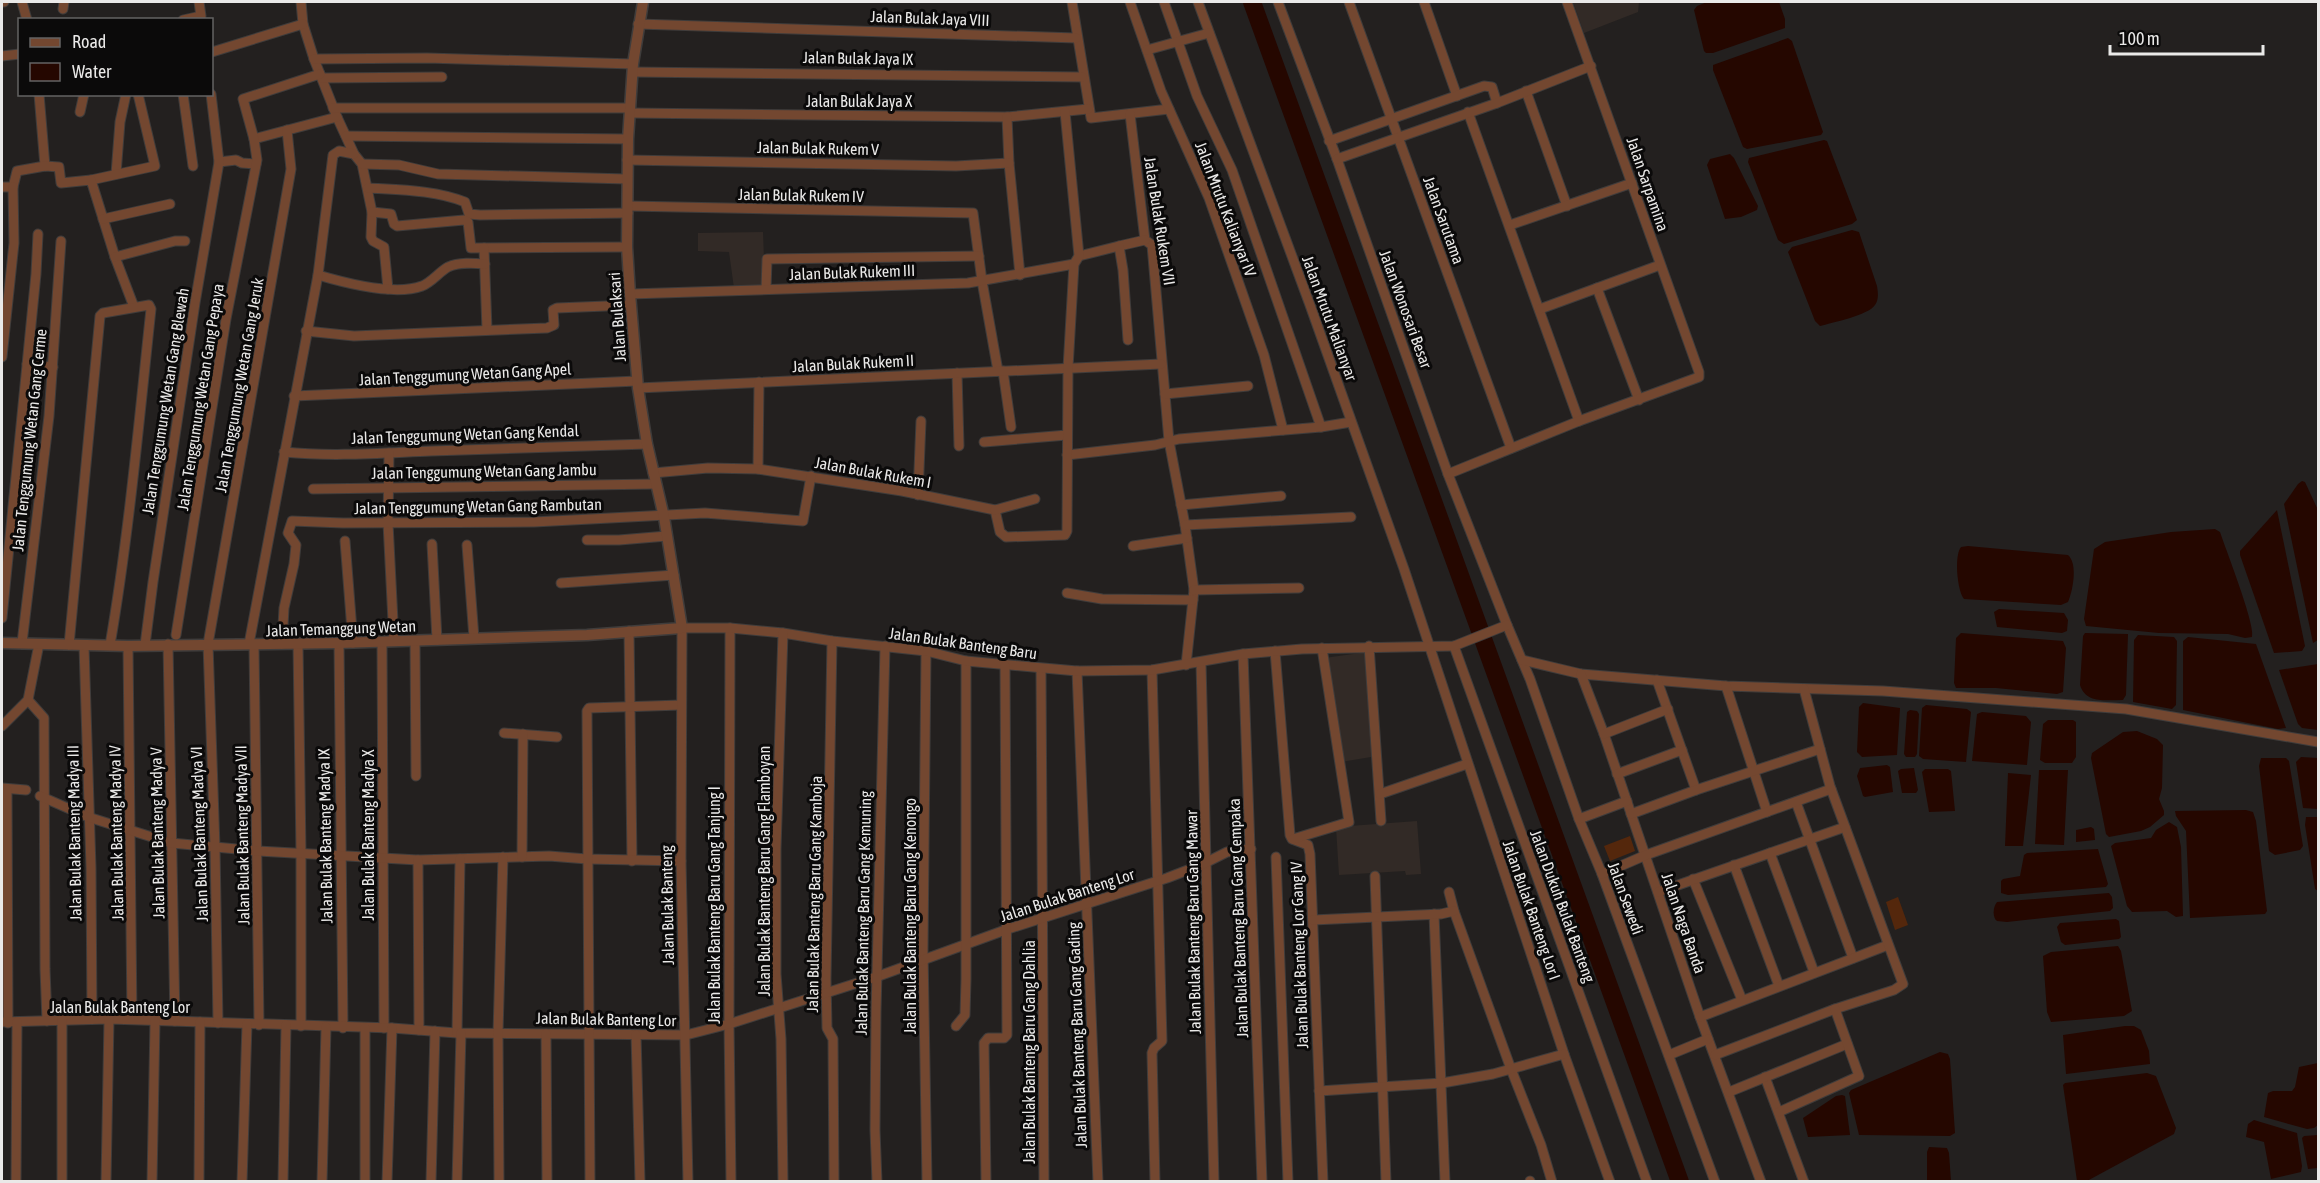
<svg xmlns="http://www.w3.org/2000/svg" width="2320" height="1183" viewBox="0 0 2320 1183" font-family="'Asap Condensed',sans-serif">
<style>
.built{fill:#322a26}
.green{fill:#54270c}
.water{fill:#250700}
.lines{fill:none;stroke-linecap:round;stroke-linejoin:round}
.river{stroke:#250700;stroke-width:18}
.minor-casing{stroke:#3f3c3b;stroke-width:11}
.tertiary-casing{stroke:#3f3c3b;stroke-width:13}
.minor{stroke:#734730;stroke-width:9}
.tertiary{stroke:#734730;stroke-width:10}
.labels{text-anchor:middle;stroke-width:6;stroke-linejoin:round;paint-order:stroke}
.street-label{font-size:16px;fill:#eae9e8;stroke:#0b0a0a}
</style>
<rect width="100%" height="100%" fill="#23201f"/>
<g class="built">
<path d="M1573,2H1639L1638,12L1584,33Z"/>
<path d="M763,232L765,286L734,288L729,252L698,251V233Z"/>
<path d="M1368,652L1377,756L1341,762L1324,658Z"/>
<path d="M1417,821L1421,874L1406,875L1405,871L1339,875L1336,827Z"/>
</g>
<g class="green">
<path d="M1630,836L1635,851L1610,861L1604,846Z"/>
<path d="M1898,897L1908,925L1895,930L1886,902Z"/>
</g>
<g class="water">
<path d="M1707,2H1779L1785,19V28L1713,53H1706L1704,51L1694,10L1697,6Z"/>
<path d="M1788,38L1792,41L1823,132L1821,135L1747,149L1743,147L1713,70V65Z"/>
<path d="M1824,140L1827,141L1857,220L1852,224L1784,244L1778,240L1748,162L1749,158Z"/>
<path d="M1730,154L1734,158L1758,206L1757,210L1741,217L1725,219L1707,165L1710,159Z"/>
<path d="M1852,230L1859,232L1877,286C1878,292 1879,300 1875,305C1869,315 1831,323 1820,326L1815,321L1788,252L1792,247Z"/>
<path d="M2302,481L2305,482L2318,510V640L2313,643L2284,504L2298,484Z"/>
<path d="M2277,510L2305,646L2302,651L2274,653L2240,555V551Z"/>
<path d="M2215,529L2220,532C2226,550 2256,626 2252,637L2245,638L2228,634L2159,633L2086,626L2084,619L2094,549L2105,542L2171,532Z"/>
<path d="M1968,546L2068,555C2078,564 2073,590 2068,602L2061,605L1964,599C1957,591 1954,555 1961,547Z"/>
<path d="M1999,609L2064,613L2068,620L2067,631L2062,633L1997,627L1994,612Z"/>
<path d="M1961,633L2063,641L2066,648L2063,692L2057,694L1996,688H1956L1954,683L1956,638Z"/>
<path d="M2085,633L2128,634L2126,695L2123,700C2106,700 2086,704 2080,685L2083,636Z"/>
<path d="M2138,635L2174,637L2177,641L2176,705L2172,709L2133,702L2134,640Z"/>
<path d="M2188,637L2256,644L2286,728L2278,729L2183,710V641Z"/>
<path d="M2318,664V730L2302,728L2298,724L2279,670Z"/>
<path d="M1863,703L1900,708L1897,755L1862,757L1857,752L1859,707Z"/>
<path d="M1926,705L1967,709L1971,712L1966,762L1923,759L1919,756L1922,708Z"/>
<path d="M1910,710L1917,711L1919,714L1917,754L1915,757H1906L1904,754L1907,712Z"/>
<path d="M1982,712L2026,716L2031,722L2027,765L1972,761L1977,714Z"/>
<path d="M2048,720H2073L2076,722V757L2072,763H2045L2040,760L2043,724Z"/>
<path d="M2137,731L2157,739L2163,745L2162,788L2159,799L2164,811V815L2150,827L2141,831L2109,837L2106,834L2091,758L2092,753L2123,732Z"/>
<path d="M2301,757L2318,758V809L2303,808L2296,762Z"/>
<path d="M2261,758H2286L2289,761L2303,846L2300,850L2275,855L2269,851L2259,766Z"/>
<path d="M1887,765L1890,767L1893,792L1865,797L1863,796L1857,776L1860,768Z"/>
<path d="M1914,768L1918,790L1916,793H1902L1898,771L1901,769Z"/>
<path d="M1925,769H1948L1951,771L1955,811L1929,812L1922,772Z"/>
<path d="M2039,770H2068L2064,845L2035,844Z"/>
<path d="M2008,773L2031,775L2023,846H2005Z"/>
<path d="M2246,810L2253,812L2256,821L2267,911L2265,914L2190,918L2186,831L2176,816L2175,811Z"/>
<path d="M2306,817H2318V891L2315,889L2305,825Z"/>
<path d="M2169,822L2177,827L2181,847L2183,916L2176,917L2167,911L2132,912L2127,906L2111,846L2115,843L2151,838L2156,830Z"/>
<path d="M2091,827L2094,829L2095,840L2076,842V830Z"/>
<path d="M2098,849L2108,884L2106,887L2008,895L2001,893V881L2003,879L2020,876L2024,855L2027,853Z"/>
<path d="M2109,893L2112,897L2113,908L2110,911L2007,922L1997,921C1992,917 1993,907 1997,902Z"/>
<path d="M2116,919L2119,921L2121,937L2119,939L2065,945L2061,942L2057,927L2060,923Z"/>
<path d="M2118,946L2121,951L2132,1011L2124,1016L2051,1022L2047,1012L2043,956L2051,952Z"/>
<path d="M2125,1026H2134L2141,1030L2149,1051L2150,1064L2066,1074L2063,1035Z"/>
<path d="M1940,1052L1948,1054L1950,1059L1955,1133L1950,1136L1859,1135L1849,1093L1851,1090Z"/>
<path d="M2318,1063V1125L2314,1128L2307,1129L2264,1117L2268,1093L2273,1091H2292L2295,1087L2299,1067Z"/>
<path d="M2147,1073L2156,1076L2176,1128L2174,1134L2087,1181H2077L2063,1085L2065,1083Z"/>
<path d="M1842,1095L1845,1096L1850,1135L1808,1137L1803,1118L1836,1096Z"/>
<path d="M2254,1120L2297,1133L2302,1166L2301,1172L2271,1179L2264,1142L2246,1137L2248,1124Z"/>
<path d="M2318,1135V1168L2308,1169L2302,1138L2304,1136Z"/>
<path d="M1929,1147L1947,1148L1949,1153L1951,1181H1927V1152Z"/>
</g>
<g class="lines">
<path class="river" d="M1252,2L1680,1182"/>
<g class="minor-casing">
<g id="minor">
<path d="M2,2H4"/>
<path d="M22,2L27,20"/>
<path d="M301,2L303,24L314,59L337,117L354,154L362,164L372,212L371,237L373,241L384,247L388,289"/>
<path d="M1072,2L1091,118L1169,109"/>
<path d="M1130,2L1161,91L1209,198L1264,355L1283,430"/>
<path d="M1164,2L1197,96L1232,170L1321,427"/>
<path d="M1198,2L1310,305L1404,569L1564,1054L1610,1182"/>
<path d="M1278,2L1337,159L1448,474L1507,625L1530,679L1579,819L1602,874L1715,1182"/>
<path d="M1349,2L1511,448"/>
<path d="M1424,2L1457,96"/>
<path d="M63,9L64,2"/>
<path d="M183,20L201,16L199,2"/>
<path d="M638,24L1076,38"/>
<path d="M1147,50L1209,33"/>
<path d="M212,52L303,24"/>
<path d="M2,56L20,54"/>
<path d="M314,59L427,58L633,64"/>
<path d="M633,72L1082,77"/>
<path d="M322,78L442,77"/>
<path d="M1526,91L1567,206"/>
<path d="M39,94L45,166"/>
<path d="M183,94L193,166"/>
<path d="M333,108H630"/>
<path d="M80,112L84,94"/>
<path d="M1468,112L1579,421"/>
<path d="M630,113L1007,117L1088,109"/>
<path d="M1130,114L1145,240L1152,245L1169,441L1185,525L1194,590L1186,665"/>
<path d="M1007,117L1009,163L1020,275"/>
<path d="M346,136L628,139"/>
<path d="M254,139L337,117"/>
<path d="M1329,141L1484,86L1492,87L1497,103"/>
<path d="M1337,159L1497,103L1591,66"/>
<path d="M627,160L956,166L1009,163"/>
<path d="M219,162L236,160L242,163L256,164"/>
<path d="M362,164L399,165L438,174L627,179"/>
<path d="M116,174L120,122L126,94"/>
<path d="M91,180L155,166L138,94"/>
<path d="M2,187H13L17,171L45,166L59,167L61,183L91,180L115,257L134,307"/>
<path d="M368,188C400,190 435,190 465,202L469,214L480,215L628,213"/>
<path d="M628,206L973,213L982,281L998,371"/>
<path d="M372,212L391,214L394,224L397,226L464,220L468,222L471,248L627,247"/>
<path d="M103,219L170,204"/>
<path d="M1510,225L1632,183"/>
<path d="M1119,246L1145,240"/>
<path d="M484,248L487,330"/>
<path d="M1079,256L1119,246L1123,270L1128,340"/>
<path d="M115,257L175,241H185"/>
<path d="M318,275C345,283 395,296 422,286C432,282 439,272 448,267C459,262 473,263 485,264"/>
<path d="M1597,288L1639,400"/>
<path d="M766,289L767,259L979,256"/>
<path d="M630,294L968,283L1074,264"/>
<path d="M1540,309L1660,265"/>
<path d="M306,331L354,336L547,328L554,325L553,310L557,308L631,305"/>
<path d="M2,357L14,243L13,187"/>
<path d="M27,364L53,367"/>
<path d="M1003,371L1011,427"/>
<path d="M957,373L959,446"/>
<path d="M638,388L1161,364"/>
<path d="M1165,394L1248,386"/>
<path d="M294,396L637,381"/>
<path d="M984,442L1067,435"/>
<path d="M284,452C333,457 382,453 431,451C503,448 575,447 647,444"/>
<path d="M389,453L388,523L394,641"/>
<path d="M1067,455L1155,445L1179,439L1321,427L1351,422"/>
<path d="M758,469L759,382"/>
<path d="M653,473L708,468L758,469L902,491L995,510L1000,532L1006,537L1065,535L1067,531L1068,368L1074,264L1079,256L1065,112"/>
<path d="M1448,474L1579,421L1699,377V372L1567,2"/>
<path d="M313,489L656,484"/>
<path d="M918,495L921,421"/>
<path d="M1181,505L1281,496"/>
<path d="M995,510L1035,499"/>
<path d="M1185,525L1351,517"/>
<path d="M587,540H619L667,536"/>
<path d="M345,541L353,643"/>
<path d="M432,544L437,640"/>
<path d="M467,545L474,638"/>
<path d="M1133,546L1187,538"/>
<path d="M561,583L674,575"/>
<path d="M1194,590L1299,588"/>
<path d="M1067,593L1102,599L1193,600"/>
<path d="M2,618L36,274L38,234"/>
<path d="M730,628L729,1024L731,1182"/>
<path d="M629,631L632,861"/>
<path d="M176,635L226,319L257,160L254,139L243,99L320,74"/>
<path d="M415,641L416,776"/>
<path d="M832,641L826,979L827,1028L833,1039L834,1182"/>
<path d="M382,642L384,1028"/>
<path d="M22,643L49,416L61,241"/>
<path d="M339,643L343,1028"/>
<path d="M168,644L175,1021"/>
<path d="M249,644L318,275L333,155L339,151L354,154"/>
<path d="M282,644L284,608L294,564L296,545L288,533L292,521L343,523L534,522L705,513L803,521L811,476"/>
<path d="M298,644L301,853V1026"/>
<path d="M69,645L100,316L103,313L149,305L151,309C139,421 129,534 110,645"/>
<path d="M145,645L153,582L195,303L219,162L211,94"/>
<path d="M254,645L259,1025"/>
<path d="M84,646L91,868L92,1019"/>
<path d="M128,646L132,1019"/>
<path d="M1369,646L1381,821"/>
<path d="M1454,646L1647,1182"/>
<path d="M926,651L923,950L927,1182"/>
<path d="M1275,651L1290,835L1292,839L1308,845L1310,854L1323,1182"/>
<path d="M1243,654L1262,1182"/>
<path d="M1522,660L1581,674L1726,686L1883,691L2126,709L2318,742"/>
<path d="M1201,663L1214,1182"/>
<path d="M1041,670L1044,1182"/>
<path d="M1152,670L1162,1041L1154,1048L1152,1053L1155,1182"/>
<path d="M1077,671L1098,1182"/>
<path d="M1581,674L1604,734L1700,1017L1761,1182"/>
<path d="M1657,680L1696,790"/>
<path d="M1726,686L1767,812"/>
<path d="M28,700L44,718L45,969L47,1021"/>
<path d="M2,726L28,700L39,644"/>
<path d="M504,733L557,737"/>
<path d="M1604,734L1668,709"/>
<path d="M1617,774L1682,750"/>
<path d="M2,788L26,790"/>
<path d="M7,790L8,1023"/>
<path d="M1380,794L1467,764"/>
<path d="M40,796L88,817L171,843L258,851L418,860L549,856L587,859L681,861"/>
<path d="M1796,802L1853,958"/>
<path d="M1631,814L1696,790L1820,749"/>
<path d="M1579,819L1627,801"/>
<path d="M1293,839L1349,822L1322,648"/>
<path d="M1770,853L1814,972"/>
<path d="M522,857L523,734"/>
<path d="M1276,857L1288,1182"/>
<path d="M418,860L419,1030"/>
<path d="M1734,865L1779,986"/>
<path d="M1602,874L1646,855L1831,789"/>
<path d="M1375,876L1386,1182"/>
<path d="M1693,879L1742,1000"/>
<path d="M1449,892L1454,911L1511,1069L1541,1145L1552,1182"/>
<path d="M1658,892L1845,827"/>
<path d="M1434,914L1445,1182"/>
<path d="M1313,920L1441,914L1454,911"/>
<path d="M1700,1017L1888,945"/>
<path d="M2,1022L109,1019L392,1028L457,1033L686,1035L729,1024L876,977L1008,929L1167,878L1201,865L1227,852L1251,849"/>
<path d="M218,1023L215,847L208,644L291,169L287,130"/>
<path d="M956,1026L965,1015L966,979V661"/>
<path d="M457,1033L460,859"/>
<path d="M546,1034L547,1182"/>
<path d="M636,1035L640,1182"/>
<path d="M1669,1055L1708,1039"/>
<path d="M1715,1055L1835,1009L1894,990L1903,984L1830,786L1804,689"/>
<path d="M1765,1077L1804,1182"/>
<path d="M1319,1091L1442,1083L1493,1074L1564,1054"/>
<path d="M1729,1092L1847,1044"/>
<path d="M1779,1112L1859,1076L1835,1009"/>
<path d="M1530,1181V1182"/>
<path d="M16,1182L17,1022"/>
<path d="M62,1182V1019"/>
<path d="M106,1182L109,1019"/>
<path d="M152,1182L155,1021"/>
<path d="M199,1182L200,1022"/>
<path d="M242,1182L247,1024"/>
<path d="M283,1182L286,1025"/>
<path d="M322,1182L326,1027"/>
<path d="M365,1182V1028"/>
<path d="M387,1182L392,1028"/>
<path d="M431,1182L435,1031"/>
<path d="M457,1182L461,1033"/>
<path d="M499,1182L498,1033L503,857"/>
<path d="M590,1182L587,711L589,708L681,705"/>
<path d="M688,1182L681,861L682,628H730L783,633L832,641L926,651L966,661L1077,671L1152,670L1243,654L1302,649L1454,646L1507,625"/>
<path d="M783,1182L781,1039L776,974V849L783,633"/>
<path d="M877,1182L875,1130L876,1012L885,646"/>
<path d="M986,1182L984,1043L988,1038H1004L1007,1035L1005,666"/>
</g>
</g>
<g class="tertiary-casing">
<path id="tertiary" d="M2,643L128,646L339,643L587,635L682,628L664,517L647,444L638,388L630,294L627,247L628,139L633,64L643,2"/>
</g>
<use href="#minor" class="minor"/>
<use href="#tertiary" class="tertiary"/>
</g>
<g class="labels">
<g class="street-label">
<text transform="translate(930 18) rotate(2)" y="6">Jalan Bulak Jaya VIII</text>
<text transform="translate(858 58) rotate(1)" y="6">Jalan Bulak Jaya IX</text>
<text x="859" y="107">Jalan Bulak Jaya X</text>
<text transform="translate(818 148) rotate(1)" y="6">Jalan Bulak Rukem V</text>
<text transform="translate(1648 184) rotate(71)" y="6">Jalan Sarpamina</text>
<text transform="translate(801 195) rotate(1)" y="6">Jalan Bulak Rukem IV</text>
<text transform="translate(1226 209) rotate(69)" y="6">Jalan Mrutu Kalianyar IV</text>
<text transform="translate(1444 220) rotate(70)" y="6">Jalan Sarutama</text>
<text transform="translate(1160 221) rotate(81)" y="6">Jalan Bulak Rukem VII</text>
<text transform="translate(852 272) rotate(-2)" y="6">Jalan Bulak Rukem III</text>
<text transform="translate(1406 309) rotate(70)" y="6">Jalan Wonosari Besar</text>
<text transform="translate(617 317) rotate(-94)" y="6">Jalan Bulaksari</text>
<text transform="translate(1330 318) rotate(70)" y="6">Jalan Mrutu Malianyar</text>
<text transform="translate(853 363) rotate(-3)" y="6">Jalan Bulak Rukem II</text>
<text transform="translate(465 374) rotate(-3)" y="6">Jalan Tenggumung Wetan Gang Apel</text>
<text transform="translate(239 385) rotate(-80)" y="6">Jalan Tenggumung Wetan Gang Jeruk</text>
<text transform="translate(200 397) rotate(-81)" y="6">Jalan Tenggumung Wetan Gang Pepaya</text>
<text transform="translate(165 401) rotate(-81)" y="6">Jalan Tenggumung Wetan Gang Blewah</text>
<text transform="translate(465 434) rotate(-2)" y="6">Jalan Tenggumung Wetan Gang Kendal</text>
<text transform="translate(29 440) rotate(-84)" y="6">Jalan Tenggumung Wetan Gang Cerme</text>
<text transform="translate(484 471) rotate(-1)" y="6">Jalan Tenggumung Wetan Gang Jambu</text>
<text transform="translate(873 472) rotate(10)" y="6">Jalan Bulak Rukem I</text>
<text transform="translate(478 506) rotate(-1)" y="6">Jalan Tenggumung Wetan Gang Rambutan</text>
<text transform="translate(341 628) rotate(-2)" y="6">Jalan Temanggung Wetan</text>
<text transform="translate(963 643) rotate(8)" y="6">Jalan Bulak Banteng Baru</text>
<text transform="translate(74 833) rotate(-91)" y="6">Jalan Bulak Banteng Madya III</text>
<text transform="translate(116 833) rotate(-91)" y="6">Jalan Bulak Banteng Madya IV</text>
<text transform="translate(157 833) rotate(-91)" y="6">Jalan Bulak Banteng Madya V</text>
<text transform="translate(199 834) rotate(-92)" y="6">Jalan Bulak Banteng Madya VI</text>
<text transform="translate(242 835) rotate(-91)" y="6">Jalan Bulak Banteng Madya VII</text>
<text transform="translate(368 835) rotate(-90)" y="6">Jalan Bulak Banteng Madya X</text>
<text transform="translate(325 836) rotate(-91)" y="6">Jalan Bulak Banteng Madya IX</text>
<text transform="translate(764 871) rotate(-90)" y="6">Jalan Bulak Banteng Baru Gang Flamboyan</text>
<text transform="translate(814 894) rotate(-89)" y="6">Jalan Bulak Banteng Baru Gang Kamboja</text>
<text transform="translate(1067 895) rotate(-18)" y="6">Jalan Bulak Banteng Lor</text>
<text transform="translate(1626 898) rotate(70)" y="6">Jalan Sewedi</text>
<text transform="translate(667 905) rotate(-91)" y="6">Jalan Bulak Banteng</text>
<text transform="translate(714 905) rotate(-90)" y="6">Jalan Bulak Banteng Baru Gang Tanjung I</text>
<text transform="translate(1563 906) rotate(70)" y="6">Jalan Dukuh Bulak Banteng</text>
<text transform="translate(1532 910) rotate(71)" y="6">Jalan Bulak Banteng Lor I</text>
<text transform="translate(863 913) rotate(-89)" y="6">Jalan Bulak Banteng Baru Gang Kemuning</text>
<text transform="translate(910 916) rotate(-90)" y="6">Jalan Bulak Banteng Baru Gang Kenongo</text>
<text transform="translate(1238 918) rotate(-92)" y="6">Jalan Bulak Banteng Baru Gang Cempaka</text>
<text transform="translate(1193 922) rotate(-91)" y="6">Jalan Bulak Banteng Baru Gang Mawar</text>
<text transform="translate(1684 923) rotate(71)" y="6">Jalan Naga Banda</text>
<text transform="translate(1299 955) rotate(-92)" y="6">Jalan Bulak Banteng Lor Gang IV</text>
<text x="120" y="1013">Jalan Bulak Banteng Lor</text>
<text transform="translate(606 1019) rotate(1)" y="6">Jalan Bulak Banteng Lor</text>
<text transform="translate(1077 1035) rotate(-92)" y="6">Jalan Bulak Banteng Baru Gang Gading</text>
<text transform="translate(1029 1052) rotate(-90)" y="6">Jalan Bulak Banteng Baru Gang Dahlia</text>
</g>
</g>
<rect width="2320" height="1183" fill="none" stroke="#eae9e8" stroke-width="6"/>
<rect x="18" y="18" width="195" height="78" fill="#0b0a0a" stroke="#646363" stroke-width="1.5"/>
<rect x="30" y="38" width="30" height="9" fill="#734730" stroke="#646363" stroke-width="1.5"/>
<text x="72" y="48" font-size="18" fill="#eae9e8">Road</text>
<rect x="30" y="63" width="30" height="18" fill="#250700" stroke="#646363" stroke-width="1.5"/>
<text x="72" y="78" font-size="18" fill="#eae9e8">Water</text>
<path d="M2110 45v9h153v-9" fill="none" stroke="#eae9e8" stroke-width="3"/>
<text x="2119" y="45" font-size="18" fill="#eae9e8" stroke="#0b0a0a" stroke-width="4.5" paint-order="stroke">100 m</text>
</svg>
